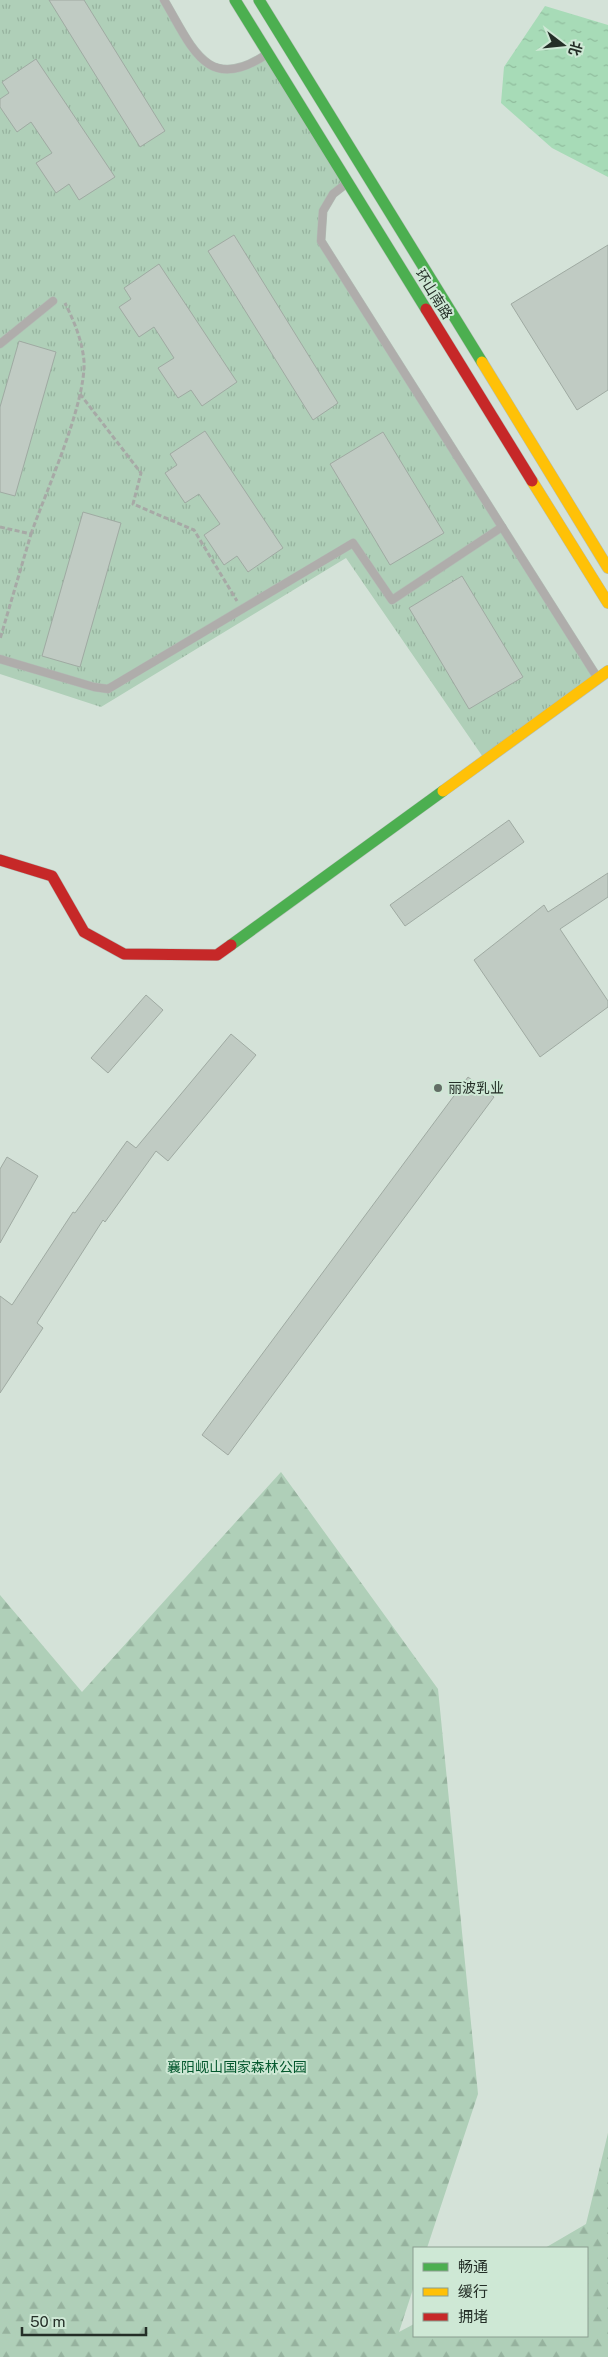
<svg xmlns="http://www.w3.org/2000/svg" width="608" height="2357" viewBox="0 0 608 2357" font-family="'Public Sans','Noto Sans SC',sans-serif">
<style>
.grass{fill:url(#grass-tufts)}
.forest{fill:url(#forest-firs)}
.water{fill:url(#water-ripples)}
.building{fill:#c0cbc3;stroke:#9faaa2}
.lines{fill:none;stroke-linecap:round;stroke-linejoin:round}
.lane-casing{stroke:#b2bdb5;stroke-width:9}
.fast-casing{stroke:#b2bdb5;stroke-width:12}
.slow-casing{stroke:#b2bdb5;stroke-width:12}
.jam-casing{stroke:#b2bdb5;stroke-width:12}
.path{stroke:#a7a9a6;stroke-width:3;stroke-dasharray:5 2.5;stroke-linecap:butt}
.lane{stroke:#afadab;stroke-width:8}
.fast{stroke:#4caf50;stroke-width:11}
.slow{stroke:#ffc107;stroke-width:11}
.jam{stroke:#c62828;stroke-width:11}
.poi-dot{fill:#626d65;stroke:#cee8d5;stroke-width:2}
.labels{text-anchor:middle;stroke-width:4;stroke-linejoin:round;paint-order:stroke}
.street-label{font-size:14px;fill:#242e27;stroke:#cee8d5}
.poi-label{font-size:14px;fill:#242e27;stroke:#cee8d5;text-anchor:start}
.park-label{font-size:14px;fill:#05582e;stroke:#cee8d5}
</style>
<defs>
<pattern id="grass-tufts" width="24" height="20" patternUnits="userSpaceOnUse" patternTransform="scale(1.25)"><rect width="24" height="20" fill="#afcfb8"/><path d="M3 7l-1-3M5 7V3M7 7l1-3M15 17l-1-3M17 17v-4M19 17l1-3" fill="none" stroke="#96b29e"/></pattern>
<pattern id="forest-firs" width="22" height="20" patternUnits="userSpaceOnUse" patternTransform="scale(1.25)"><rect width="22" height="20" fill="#afcfb8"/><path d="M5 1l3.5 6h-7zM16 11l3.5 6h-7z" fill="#96b29e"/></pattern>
<pattern id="water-ripples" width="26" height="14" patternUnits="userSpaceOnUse" patternTransform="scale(1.25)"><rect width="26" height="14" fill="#a7dbb7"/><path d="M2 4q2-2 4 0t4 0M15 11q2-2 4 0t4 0" fill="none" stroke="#90bc9d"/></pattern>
</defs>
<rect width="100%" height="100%" fill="#d4e2d8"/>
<path class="grass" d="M0,0H164C178,23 200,75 233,70C244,68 258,58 268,53L348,182L323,211L321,241L598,678L485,760L346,558L101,707L0,674Z"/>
<path class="forest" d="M281,1472L438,1689L478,2094L427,2248H414V2286L399,2332L414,2324V2336H587V2248H545L586,2224L608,2133V2357H0V1595L82,1692Z"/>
<path class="water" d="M545,6L608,25V177L552,148L501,103L504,67Z"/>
<g class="building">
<path d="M49,0H84L165,131L140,147Z"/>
<path d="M36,59L115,177L79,200L69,184L56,193L36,163L52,153L31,122L17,132L0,107V99L9,93L2,82Z"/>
<path d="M234,235L338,403L313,420L208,251Z"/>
<path d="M608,245V390L577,410L511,304Z"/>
<path d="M159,264L237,382L202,406L191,390L178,398L158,368L174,358L154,327L139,337L119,307L131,299L124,288Z"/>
<path d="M19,341L56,352L15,496L0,492V407Z"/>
<path d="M205,431L283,548L248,572L237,556L224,565L204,535L220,524L199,494L185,503L165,473L177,465L170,454Z"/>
<path d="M383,432L444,533L390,565L330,464Z"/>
<path d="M83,512L121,523L80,667L42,656Z"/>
<path d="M462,576L523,677L469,709L409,608Z"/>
<path d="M509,820L524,842L405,926L390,905Z"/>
<path d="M608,873V897L560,929L608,1001V1007L540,1057L474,960L544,905L548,912Z"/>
<path d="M146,995L163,1010L108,1073L91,1058Z"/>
<path d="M231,1034L256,1055L168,1161L156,1151L105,1222L103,1220L37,1323L43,1328L0,1393V1296L12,1305L73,1212L75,1213L127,1141L136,1148Z"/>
<path d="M468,1077L494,1097L228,1455L202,1435Z"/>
<path d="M7,1157L38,1176L0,1243V1169Z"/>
</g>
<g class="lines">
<g class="lane-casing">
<g id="lane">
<path d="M164,0C192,47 207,95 267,54"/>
<path d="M347,183L333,194L323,211L321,241L597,677"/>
<path d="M0,344L53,301"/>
<path d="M0,659L94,687L108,689L353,543L392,600L502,527"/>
</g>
</g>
<g class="fast-casing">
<g id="fast">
<path d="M235,0L426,309"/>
<path d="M259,0L482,362"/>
<path d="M231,945L443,791"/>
</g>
</g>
<g class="slow-casing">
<g id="slow">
<path d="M482,362L608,568"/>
<path d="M532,481L608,603"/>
<path d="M443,791L608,671"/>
</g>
</g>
<g class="jam-casing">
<g id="jam">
<path d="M426,309L532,481"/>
<path d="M0,860L52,876L84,932L124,954L217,955L231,945"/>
</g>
</g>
<g class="path">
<path d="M80,394L141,473L133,504L194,530L237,601"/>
<path d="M0,527L31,534L0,639"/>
<path d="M31,534C46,491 86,404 84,361C82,340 74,321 65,303"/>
</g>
<use href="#lane" class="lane"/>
<use href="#fast" class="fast"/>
<use href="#slow" class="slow"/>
<use href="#jam" class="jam"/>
</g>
<circle class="poi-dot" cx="438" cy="1088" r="5"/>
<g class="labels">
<g class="street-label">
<text transform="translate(434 294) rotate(58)" y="5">环山南路</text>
</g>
<g class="poi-label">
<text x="448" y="1093">丽波乳业</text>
</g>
<g class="park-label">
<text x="237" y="2072">襄阳岘山国家森林公园</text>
</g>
</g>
<rect x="413" y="2247" width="175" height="90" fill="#cee8d5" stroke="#8a9e8f"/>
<rect x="423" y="2263" width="25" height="8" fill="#4caf50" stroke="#8a9e8f"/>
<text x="458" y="2272" font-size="15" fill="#242e27">畅通</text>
<rect x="423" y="2288" width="25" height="8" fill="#ffc107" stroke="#8a9e8f"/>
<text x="458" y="2297" font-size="15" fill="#242e27">缓行</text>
<rect x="423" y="2313" width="25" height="8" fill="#c62828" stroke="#8a9e8f"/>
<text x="458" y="2322" font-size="15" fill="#242e27">拥堵</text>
<g transform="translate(563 45) rotate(106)" stroke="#cee8d5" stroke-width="4" paint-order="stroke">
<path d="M0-4L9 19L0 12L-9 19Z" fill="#242e27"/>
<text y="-8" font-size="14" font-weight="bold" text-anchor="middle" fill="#242e27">北</text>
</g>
<path d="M22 2327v8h124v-8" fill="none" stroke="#242e27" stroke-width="2.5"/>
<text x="30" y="2327" font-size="15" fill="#242e27" stroke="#cee8d5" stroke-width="4" paint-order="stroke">50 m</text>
</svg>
